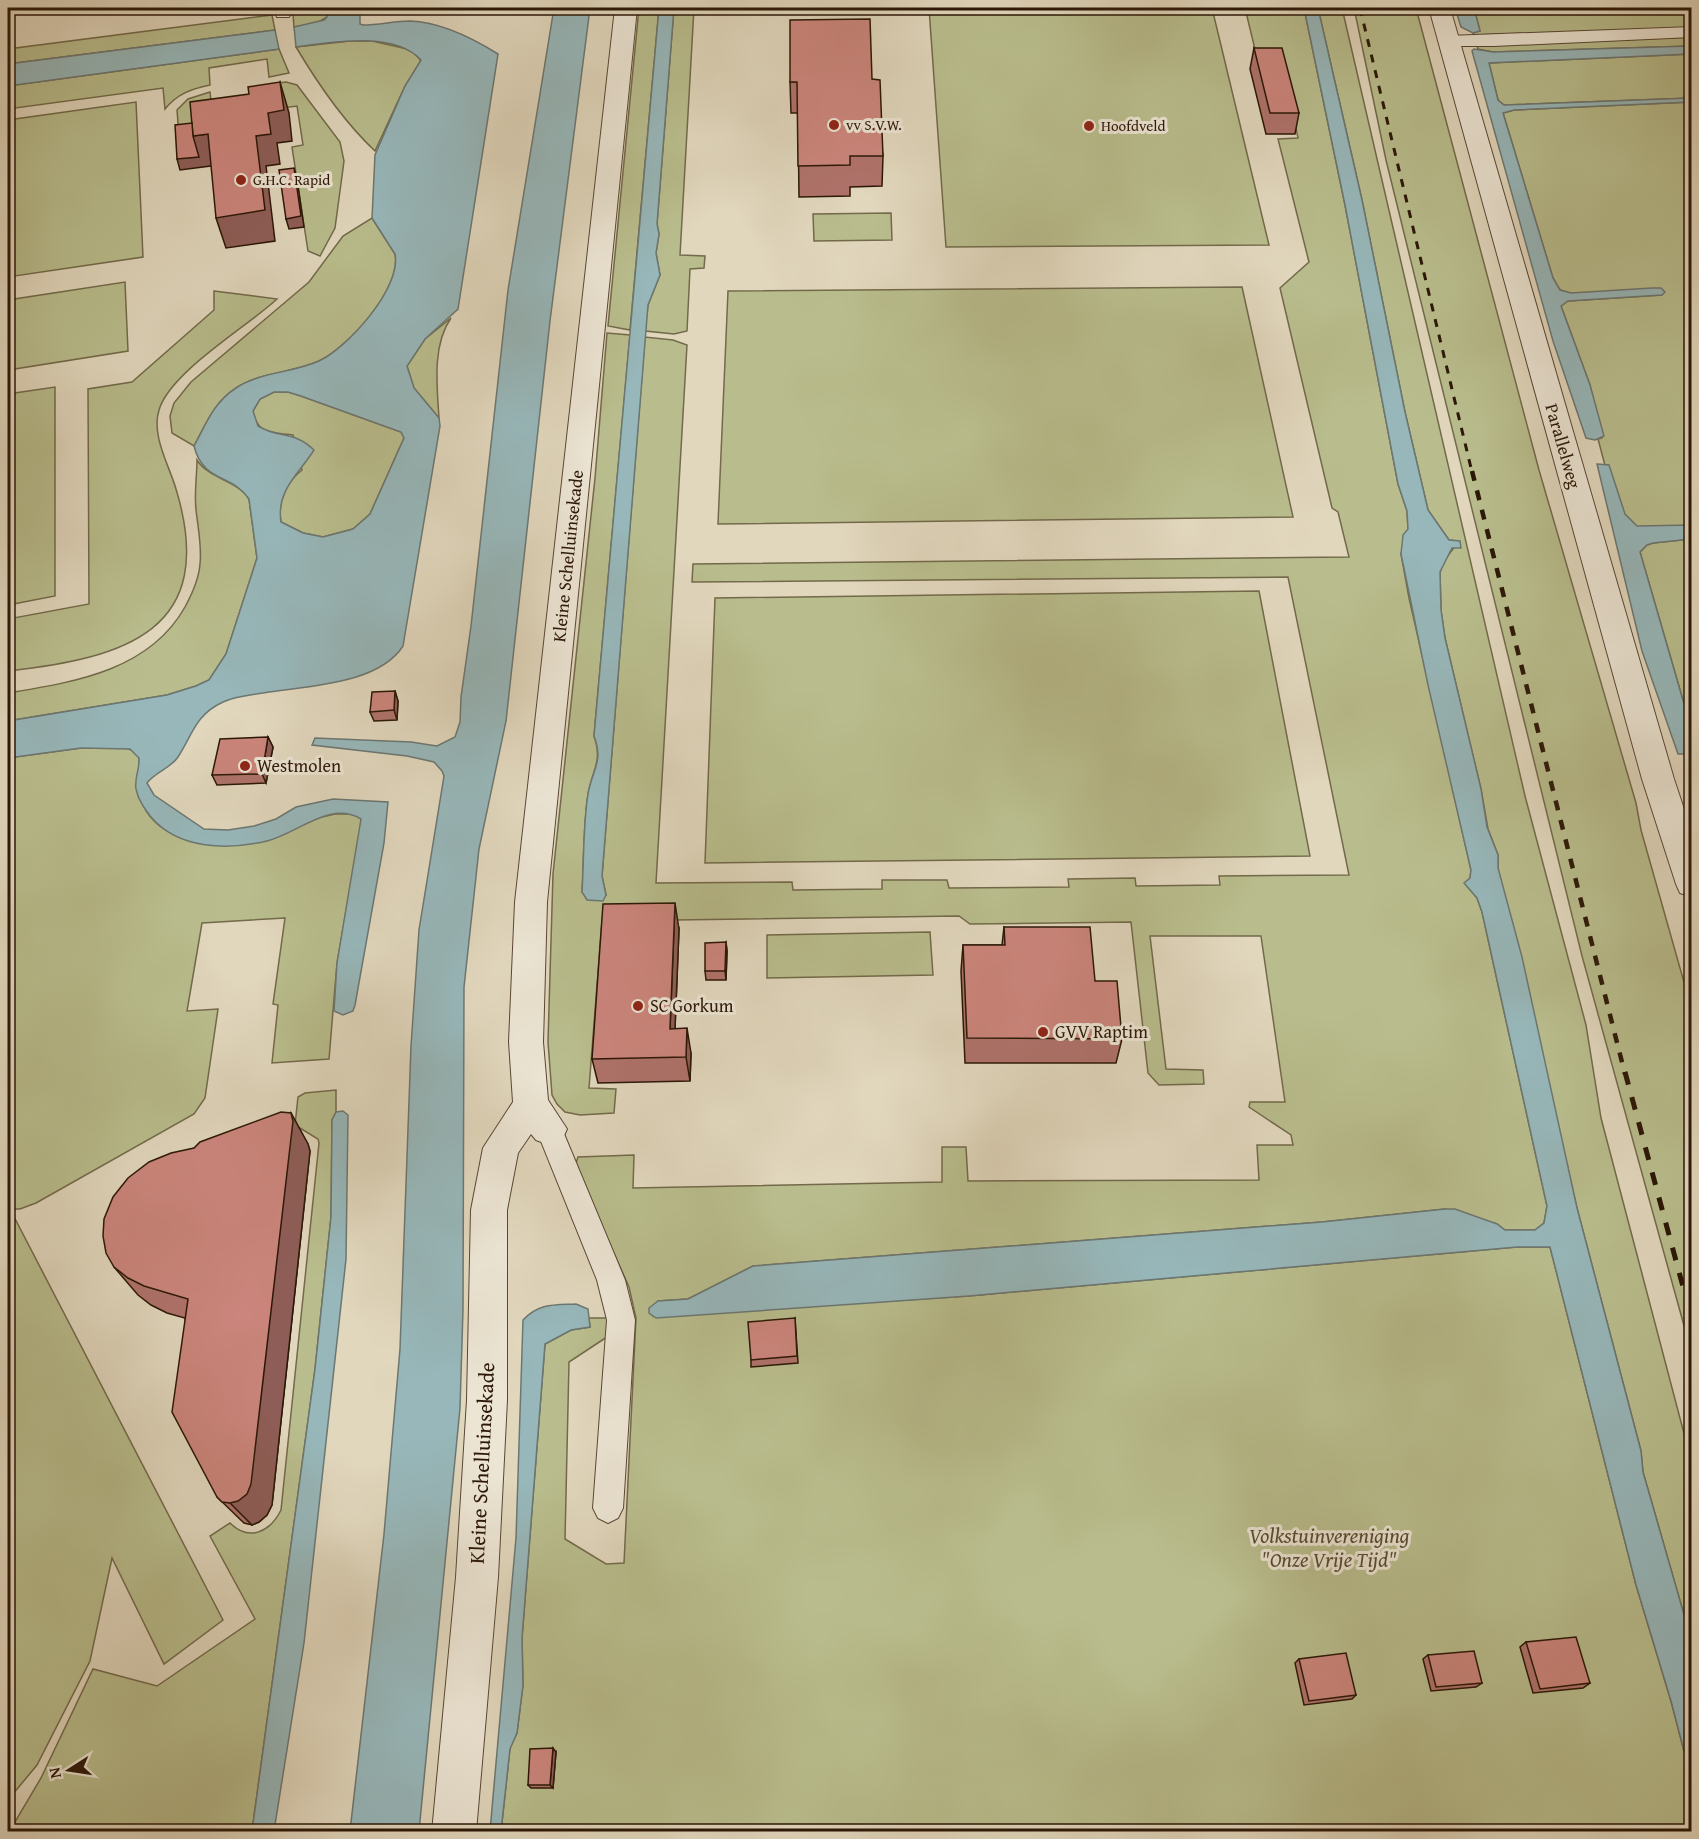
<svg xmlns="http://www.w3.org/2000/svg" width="1699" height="1839" viewBox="0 0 1699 1839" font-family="'Gentium Book Plus',serif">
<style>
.green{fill:#b9bd8d;stroke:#726a4a;stroke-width:1.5}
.water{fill:#97b7ba;stroke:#6c7772;stroke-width:1.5;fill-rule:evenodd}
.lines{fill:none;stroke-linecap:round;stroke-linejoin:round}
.service-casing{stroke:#584734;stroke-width:2}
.minor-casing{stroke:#584734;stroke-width:2}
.service{fill:#ece5d4;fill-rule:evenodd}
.minor{fill:#ece5d4;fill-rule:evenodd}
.rail-far2{stroke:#2b1707;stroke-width:3;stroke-dasharray:8 8;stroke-linecap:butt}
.rail-far1{stroke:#2b1707;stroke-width:4.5;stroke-dasharray:10 10;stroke-linecap:butt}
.rail{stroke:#2b1707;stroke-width:5;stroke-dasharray:13 13;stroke-linecap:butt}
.wall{fill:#af726b;stroke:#2b1707;stroke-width:1.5}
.shaded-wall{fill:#8e5d57;stroke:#2b1707;stroke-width:1.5}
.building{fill:#cb857c;stroke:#2b1707;stroke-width:1.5}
.poi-dot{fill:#8f2418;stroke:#ece5d4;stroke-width:2}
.labels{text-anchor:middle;stroke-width:6;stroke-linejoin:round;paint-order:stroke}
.far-poi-label{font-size:15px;fill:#2b1707;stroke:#ece5d4;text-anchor:start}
.street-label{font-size:18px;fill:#2b1707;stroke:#ece5d4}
.poi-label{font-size:18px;fill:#2b1707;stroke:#ece5d4;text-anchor:start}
.near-street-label{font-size:21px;fill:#2b1707;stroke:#ece5d4}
.near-park-label{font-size:21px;font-style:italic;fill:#56492f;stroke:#ece5d4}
</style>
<rect width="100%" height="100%" fill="#e1d7bd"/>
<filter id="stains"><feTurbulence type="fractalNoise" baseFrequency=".00333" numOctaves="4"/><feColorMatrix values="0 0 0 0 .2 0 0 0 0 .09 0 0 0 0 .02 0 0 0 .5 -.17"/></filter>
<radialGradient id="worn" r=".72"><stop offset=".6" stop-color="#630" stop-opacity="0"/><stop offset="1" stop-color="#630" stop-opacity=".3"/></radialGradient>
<g class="green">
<path d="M303,8H327V17L317,23L294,27L293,14Z"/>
<path d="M639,8H659L630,330L608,326Z"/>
<path d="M674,8H694L680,255L705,256L704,268L690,269L687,331L674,334L645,331L648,305L660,275L656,253L659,234L657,224Z"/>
<path d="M929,8H1212L1269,245L946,247Z"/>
<path d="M1245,8H1304L1345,205L1398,484L1407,511L1408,529L1401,554L1409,598L1471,870L1470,878L1465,883L1477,898L1482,912L1547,1206L1544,1223L1535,1230H1505L1497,1224L1445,1209L1322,1222L753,1266L688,1299L658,1301L653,1316L969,1296L1517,1247H1550L1636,1585L1671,1701L1691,1778V1831L501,1832L510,1748L517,1733L523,1685L522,1638L545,1344L571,1330L590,1327L589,1318H609L610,1335L569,1362L565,1539L606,1564L624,1563L636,1318L629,1287L575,1166L578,1157L634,1155L633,1188L942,1182V1147H966L968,1181L1259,1180L1257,1145H1293L1291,1135L1249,1107L1250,1102H1285L1261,936H1150L1166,1069L1203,1070L1204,1084L1159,1085L1148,1073L1131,922L970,924L959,916L602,921L589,1088L616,1089L614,1113L580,1115L565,1112L557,1104L552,1095L548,1042L553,874L595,478L607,333L630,335L594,736C603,762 592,770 588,794C583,826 584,860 582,892L606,895L602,876L645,337L673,340L687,345L656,883L792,882L793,890L882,889V880H947L949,888L1069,887L1068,879L1135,878L1136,886L1220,885L1219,876L1349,875L1288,577L692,582L693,564L1349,557L1338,512L1332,508L1280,288L1309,262L1278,139L1298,138L1283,66H1259Z"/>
<path d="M1318,8H1342L1525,796L1586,1025L1601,1118L1691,1460V1639L1643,1472L1641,1451L1577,1208L1498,868V855L1488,829L1481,789L1445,638L1441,610L1440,573L1443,562L1459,541L1449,540L1428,510L1405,412L1362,200Z"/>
<path d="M1354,8H1416L1539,470L1636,803L1641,830L1691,1007V1351L1582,956L1386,160Z"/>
<path d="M1474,8H1691V28L1474,35L1473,33L1480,31Z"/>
<path d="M272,15L275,30L8,64V49Z"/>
<path d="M1692,37L1691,46L1493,52L1478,49L1477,46Z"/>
<path d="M350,41H372L412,50L421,61L405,86L375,151C343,121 318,84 296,47Z"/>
<path d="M279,49L289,73L269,77L267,59L209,68L210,85C191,89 177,94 165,109L163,88L8,109V86Z"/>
<path d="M1691,54V98L1504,105L1498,100L1489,63Z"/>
<path d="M286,82L297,85L340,142L344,161L335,228L320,256L308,251L292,147L303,145L297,106L274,109L179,136L177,110L188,99L210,92L212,109L272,100L270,84Z"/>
<path d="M136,102L143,257L8,277V120Z"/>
<path d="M1691,102V533L1624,537L1598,439L1602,438L1590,385L1561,306L1568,301L1662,295L1570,293L1560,290L1553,278L1503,113L1514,110Z"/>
<path d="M891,213L892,240L814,241L813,214Z"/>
<path d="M372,218L395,254C402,288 347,348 319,361C293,373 260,372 236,388C214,402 206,424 194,446L172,433L170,416L174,403L191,382L309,282L343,236Z"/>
<path d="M125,282L128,351L8,370V300Z"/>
<path d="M1242,287L1293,517L718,524L728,291Z"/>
<path d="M214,291L277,299C247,327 170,372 159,410C151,435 169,465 176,489C219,631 125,658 8,671V619L89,604L88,389L132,382L214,310Z"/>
<path d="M451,318C432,345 437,386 439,418L414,388L407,366L425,339Z"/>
<path d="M55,387V596L8,605V394Z"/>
<path d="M274,392H288L301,396L401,432L404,438L370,514L353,529L323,537L303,533L281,522C277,500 286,483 302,470L293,435C272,432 257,435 253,411L260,399Z"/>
<path d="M197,460C209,479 237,480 249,499L257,558L226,654L209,680L196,686L167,695L8,721V693C74,682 149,671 185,607C192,594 199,579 200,564C202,546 198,528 196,510C194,493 197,476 197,460Z"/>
<path d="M1691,539V699L1683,700L1640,552L1647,545L1653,543Z"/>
<path d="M1259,591L1310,856L705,863L715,598Z"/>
<path d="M121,747C129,749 137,750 139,759C141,767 136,774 137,782C141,822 168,836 204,844L335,814H353L362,819L337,963L329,1059L272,1063L278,1005L273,1004L285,918L202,923L187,1011L218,1009L205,1098L194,1114L36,1203L20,1209H10L223,1620L164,1664L112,1558L90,1661L37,1765L8,1800V758L81,748Z"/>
<path d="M930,932L933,975L767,978V935Z"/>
<path d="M336,1090V1112L332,1120L331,1217L315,1369L252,1831L9,1832L41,1778L93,1669L157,1686L255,1619L210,1536L230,1523C249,1542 270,1532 281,1510L319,1143L318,1139L295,1125L298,1097L305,1093Z"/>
</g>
<g class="water">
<path d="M327,8H360V24L363,25C379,25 395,21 410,21C440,22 474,39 498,54L458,309L425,339L407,366L414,388L439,418L440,426L403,646C378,685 305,686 263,693C251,695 235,696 223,702C195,715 193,734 178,757C171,768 155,772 147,783L154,795L204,829L228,830L254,826L276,819L296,807L333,799L388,802L384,843L355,1005L353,1011L343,1015L334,1011L337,963L361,819C330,800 297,834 267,841C228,850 179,850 151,817C145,809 138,800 136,789C134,778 140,769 139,758L130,749L81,748L8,758V721L167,695L196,686L209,680L226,654L257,558L249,499C233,474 203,483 194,446C206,424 214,402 236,388C260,372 292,373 319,361C347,348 402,288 395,254L372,218L375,155L405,86L421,60C394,31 332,42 296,47L294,27L324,20L327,17ZM274,392H288L301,396L401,432L404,438L370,514L353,529L323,537L303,533L281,522C276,490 299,474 314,450C293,430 279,439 258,426L253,411L260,399Z"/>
<path d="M554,8H590L550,321L506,721L479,849L464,987L463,1309L460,1408L419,1831H350L384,1534L400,1349L411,1046L419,930L444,776L442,771L434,762L407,756L312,745L315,738L411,742L437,746L455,737L460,722L461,697L471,626L508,290Z"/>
<path d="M659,8H674L657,224L659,234L656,253L660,275L648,305L602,876L606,895L603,901L587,900L582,892C584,860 583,826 588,794C592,770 604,762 594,736Z"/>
<path d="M1304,8H1318L1362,200L1405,412L1428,510L1449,540L1460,541L1461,548H1452L1440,572L1441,610L1445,638L1481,789L1487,827L1498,855V868L1522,957L1577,1208L1641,1451L1643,1472L1691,1639V1778L1671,1701L1636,1585L1550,1247H1517L969,1296L656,1318L649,1313V1308L658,1301L688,1299L753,1266L1322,1222L1445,1209H1455L1497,1224L1505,1230H1535L1544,1223L1547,1206L1482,912L1477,898L1464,883L1470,878L1471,870L1428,685L1401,554L1403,535L1408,529L1407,511L1398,484L1345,205Z"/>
<path d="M1455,8H1474L1480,31L1473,33L1461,27Z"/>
<path d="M275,30L279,49L8,86V64Z"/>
<path d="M1691,46V54L1489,63L1498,100L1504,105L1691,98V102L1514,110L1503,113L1553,278L1560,290L1571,293L1652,288H1661L1665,292L1662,295L1568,301L1561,306L1590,385L1604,436L1595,440L1586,438L1553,341L1472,51L1474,49L1493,52Z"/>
<path d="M1597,464L1609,465L1625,514L1637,526L1691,525V539L1653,543L1647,545L1640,552L1691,728V754H1678L1642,651Z"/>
<path d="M343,1111L348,1115L346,1259L304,1643L274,1831H252L315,1369L331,1217L332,1120L336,1112Z"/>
<path d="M576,1304L588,1309L590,1327L571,1330L545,1344L522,1638L523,1685L517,1733L510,1749L501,1831H490L516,1538L523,1320C539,1303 554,1305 576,1304Z"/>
</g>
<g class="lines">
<g class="service-casing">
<g id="service">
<path d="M273,8H289L291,14L289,17H277Z"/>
<path d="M1692,27V37L1494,46H1448L1440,41L1448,36Z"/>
<path d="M549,1117L558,1121L562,1129L625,1280L635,1320L623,1508L618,1518L608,1523L598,1518L593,1508L607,1320L597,1280L536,1129L540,1121Z"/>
</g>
</g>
<g class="minor-casing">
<g id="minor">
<path d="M615,8H637L547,902L543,1042L548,1100L567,1129L562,1140L549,1145L536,1140L531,1134L518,1153L507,1210V1400L498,1577L476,1832H432L456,1577L467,1400L471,1210L483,1148L513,1102L509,1042L515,902Z"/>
<path d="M1429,8H1450L1674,779L1692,833V897L1680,893L1676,884L1642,779Z"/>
</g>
</g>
<use href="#service" class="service"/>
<use href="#minor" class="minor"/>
<path class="rail-far2" d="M1360,8L1472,472"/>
<path class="rail-far1" d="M1472,471L1625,1074"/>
<path class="rail" d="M1625,1072L1692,1320"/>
</g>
<g class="wall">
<path d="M1254,48L1299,113L1295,134H1266L1250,69Z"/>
<path d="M872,79L883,156L882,186L850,187V196L799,197L798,113H791L790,82Z"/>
<path d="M395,691L398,701L397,720L374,721L370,712Z"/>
<path d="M268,737L273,747L266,783L217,785L212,775Z"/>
<path d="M1004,927L1095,981L1122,1039L1116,1063H965L961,971L963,945H1002Z"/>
<path d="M679,929L675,1028L691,1053L690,1081L598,1083L592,1059Z"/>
<path d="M726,942L727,951L726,980H706L705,971Z"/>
<path d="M291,1113L308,1144L310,1151L272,1505L267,1515L259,1522L252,1525L244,1523L217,1497L185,1318L167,1313L151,1305L138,1295L114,1267L194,1148Z"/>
<path d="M795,1318L798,1363L751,1367V1360Z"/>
<path d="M1526,1642L1590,1683L1583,1688L1533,1693L1520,1647Z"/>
<path d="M1428,1655L1482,1683L1476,1687L1431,1691L1423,1659Z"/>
<path d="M1299,1659L1356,1695L1352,1699L1304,1705L1295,1663Z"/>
<path d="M556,1752L553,1788H531L528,1785Z"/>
</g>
<g class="shaded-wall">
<path d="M280,82L289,113L292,141L277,143L280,164L266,166L275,241L226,248L216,218L268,113Z"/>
<path d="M208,134L218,165L180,170L177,159L193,136Z"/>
<path d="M294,168L297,179L304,227L289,229L286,219Z"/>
<path d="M395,691L398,701L397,720L394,710Z"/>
<path d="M268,737L273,747L266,783L262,774Z"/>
<path d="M675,903L679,929L674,1054L670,1029Z"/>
<path d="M726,942L727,951L726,980L725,971Z"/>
<path d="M687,1028L691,1053L690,1081L686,1057Z"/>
<path d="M291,1113L308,1144L310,1151L272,1505L267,1515L259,1522L252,1525L230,1503Z"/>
<path d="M553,1748L556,1752L553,1788L550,1785Z"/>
</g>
<g class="building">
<path d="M870,19L872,79L880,80L883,156H850V165L798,166L797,82H790V20Z"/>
<path d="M1254,48H1282L1299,113H1270Z"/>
<path d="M280,82L284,110L268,113L271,134L256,136L265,210L216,218L208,134L193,136L190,102L249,94L248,87Z"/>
<path d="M192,123L193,136L199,157L177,159L175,125Z"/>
<path d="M294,168L301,216L286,219L279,170Z"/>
<path d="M395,691L394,710L370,712L372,692Z"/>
<path d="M268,737L262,774L212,775L220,739Z"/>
<path d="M675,903L670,1029L687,1028L686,1057L592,1059L603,904Z"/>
<path d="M1004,927H1090L1095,981H1117L1122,1039L967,1038L963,945H1005Z"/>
<path d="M726,942L725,971H705V943Z"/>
<path d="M281,1112L291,1113L293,1121L251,1484L247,1494L238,1501L230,1503L222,1502L217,1497L172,1412L188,1299L144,1286L128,1278L114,1267L106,1253L103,1236L104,1219L113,1197L128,1178L149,1162L171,1153L194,1148L200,1142Z"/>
<path d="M795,1318L797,1356L751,1360L748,1322Z"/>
<path d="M1576,1637L1590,1683L1540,1689L1526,1642Z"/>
<path d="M1474,1651L1482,1683L1436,1687L1428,1655Z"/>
<path d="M1346,1653L1356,1695L1309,1701L1299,1659Z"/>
<path d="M553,1748L550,1785H528L530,1749Z"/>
</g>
<g class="poi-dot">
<circle cx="834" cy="125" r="6"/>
<circle cx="1089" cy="126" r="6"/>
<circle cx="241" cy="180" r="6"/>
<circle cx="245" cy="766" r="6"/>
<circle cx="638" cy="1006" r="6"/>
<circle cx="1043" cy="1032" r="6"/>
</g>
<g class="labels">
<g class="far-poi-label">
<text x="846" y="130">vv S.V.W.</text>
<text x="1101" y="131">Hoofdveld</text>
<text x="253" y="185">G.H.C. Rapid</text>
</g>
<g class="street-label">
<text transform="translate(1563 446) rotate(74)" y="6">Parallelweg</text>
<text transform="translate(568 556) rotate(-84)" y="6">Kleine Schelluinsekade</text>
</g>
<g class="poi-label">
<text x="257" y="772">Westmolen</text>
<text x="650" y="1012">SC Gorkum</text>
<text x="1055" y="1038">GVV Raptim</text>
</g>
<g class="near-street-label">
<text transform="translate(482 1463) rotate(-87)" y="7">Kleine Schelluinsekade</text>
</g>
<g class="near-park-label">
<text x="1329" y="1543">Volkstuinvereniging<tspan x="1329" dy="24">"Onze Vrije Tijd"</tspan></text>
</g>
</g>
<rect width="1699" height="1839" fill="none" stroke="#e1d7bd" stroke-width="30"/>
<rect x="9" y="9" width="1681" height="1821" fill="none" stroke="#2b1707" stroke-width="3"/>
<rect x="15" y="15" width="1669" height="1809" fill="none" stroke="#2b1707" stroke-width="1.5"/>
<g transform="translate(69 1770) rotate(258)" stroke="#ece5d4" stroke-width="4.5" paint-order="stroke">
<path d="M0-4.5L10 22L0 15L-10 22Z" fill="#2b1707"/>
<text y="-9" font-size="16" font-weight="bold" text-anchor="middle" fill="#2b1707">N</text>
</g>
<rect width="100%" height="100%" filter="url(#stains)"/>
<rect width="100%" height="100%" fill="url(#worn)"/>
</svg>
